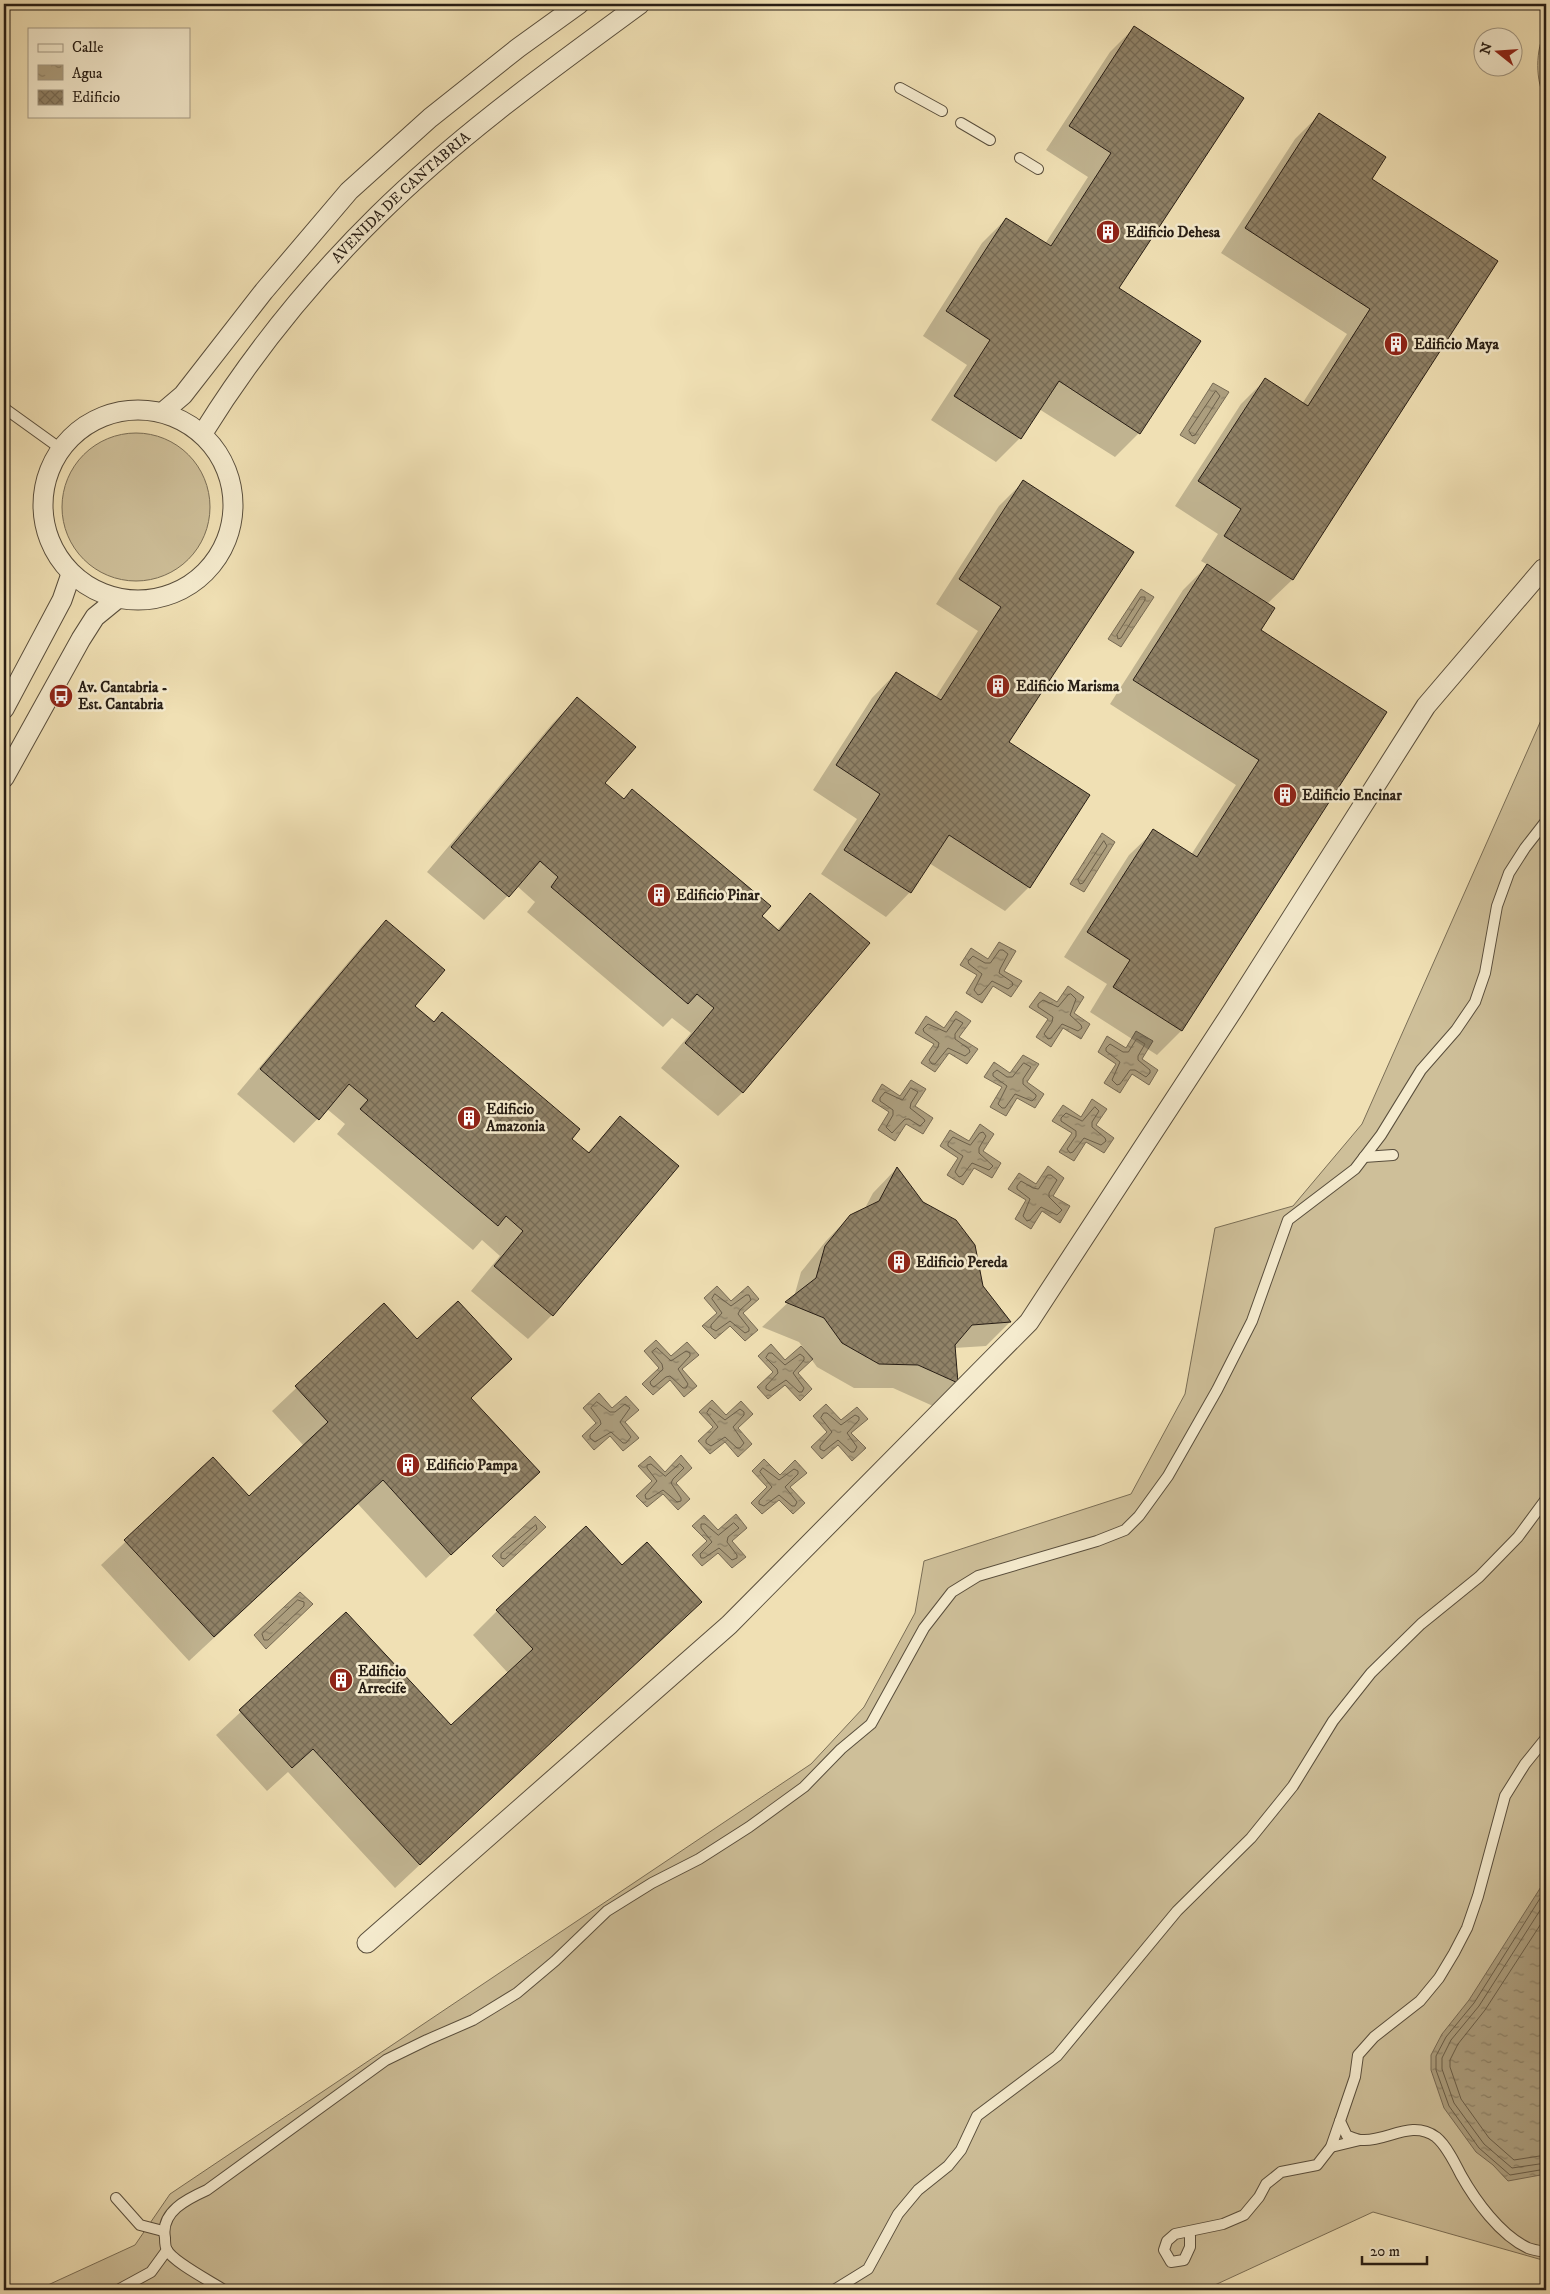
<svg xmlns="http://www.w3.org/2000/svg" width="1550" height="2294" viewBox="0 0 1550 2294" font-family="'IM FELL DW Pica',serif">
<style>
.grass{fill:#cebf99;stroke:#7a6e56}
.water{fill:url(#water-ripples);stroke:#776a54}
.shadow{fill:#0003}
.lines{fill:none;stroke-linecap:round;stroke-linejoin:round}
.shore{stroke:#6a5e49;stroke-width:1}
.building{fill:url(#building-cross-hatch);stroke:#271d14}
.lane-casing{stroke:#594e3c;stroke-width:12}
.street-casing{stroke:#594e3c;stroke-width:21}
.lane{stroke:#f5ebce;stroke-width:10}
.street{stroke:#f5ebce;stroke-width:19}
.tram{stroke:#271d14;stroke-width:1}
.labels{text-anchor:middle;stroke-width:5;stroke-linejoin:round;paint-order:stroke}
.street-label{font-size:15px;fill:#271d14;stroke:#f5ebce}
.poi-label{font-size:15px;font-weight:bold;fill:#271d14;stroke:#f5ebce;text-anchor:start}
</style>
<defs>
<pattern id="water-ripples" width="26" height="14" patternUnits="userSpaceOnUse" patternTransform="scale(1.25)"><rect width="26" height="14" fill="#ac9e7e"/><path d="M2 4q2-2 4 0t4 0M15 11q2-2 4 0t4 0" fill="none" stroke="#8c8066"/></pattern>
<pattern id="building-cross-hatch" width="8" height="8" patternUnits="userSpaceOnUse" patternTransform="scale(1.25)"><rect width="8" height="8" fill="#908267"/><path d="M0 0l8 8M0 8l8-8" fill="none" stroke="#766a54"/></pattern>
</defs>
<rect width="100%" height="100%" fill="#f0e0b4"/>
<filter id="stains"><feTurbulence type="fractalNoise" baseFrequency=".004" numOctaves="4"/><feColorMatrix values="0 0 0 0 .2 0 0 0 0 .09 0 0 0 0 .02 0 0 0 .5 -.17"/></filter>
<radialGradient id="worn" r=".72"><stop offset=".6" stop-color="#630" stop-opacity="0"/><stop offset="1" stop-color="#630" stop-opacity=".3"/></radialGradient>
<g class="grass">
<path d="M1546,29V101C1535,81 1535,50 1546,29Z"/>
<circle cx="136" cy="507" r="74"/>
<path d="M1546,709V2261L1373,2212L1204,2290H37L135,2245L170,2194L811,1764L864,1707L915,1613L924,1561L1131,1494L1185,1394L1215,1228L1293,1206L1362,1124Z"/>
</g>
<g class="water">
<path d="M1213,383L1229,392L1195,444L1180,435Z"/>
<path d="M1141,589L1154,597L1121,647L1108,639Z"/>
<path d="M1102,833L1115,842L1084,892L1070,884Z"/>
<path d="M999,942L1016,951L1004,971L1022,981L1011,997L993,986L982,1003L966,993L977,975L960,965L971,948L988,959Z"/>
<path d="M1068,986L1084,997L1074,1013L1090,1024L1081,1039L1063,1028L1051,1047L1036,1037L1048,1019L1029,1007L1040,992L1057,1002Z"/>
<path d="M956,1011L971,1021L959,1037L978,1049L967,1064L949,1053L935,1072L921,1063L934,1044L915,1033L926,1016L944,1028Z"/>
<path d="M1136,1031L1153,1041L1142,1059L1158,1070L1149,1085L1132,1074L1120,1093L1104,1083L1116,1064L1098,1052L1107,1036L1126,1048Z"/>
<path d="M1023,1055L1039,1064L1027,1082L1044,1094L1035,1108L1017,1098L1006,1116L990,1107L1002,1087L984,1077L994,1062L1010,1073Z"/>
<path d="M911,1080L926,1089L915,1106L933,1118L923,1134L906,1124L895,1141L878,1130L889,1112L872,1101L882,1084L900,1096Z"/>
<path d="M1092,1099L1107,1109L1096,1125L1114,1138L1104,1153L1086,1142L1074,1161L1059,1152L1072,1133L1052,1121L1063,1105L1081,1117Z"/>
<path d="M980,1124L994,1134L983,1151L1001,1163L992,1178L974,1168L963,1185L947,1175L958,1158L940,1146L950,1130L969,1141Z"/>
<path d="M1048,1166L1064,1178L1053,1196L1070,1206L1060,1223L1042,1211L1031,1229L1015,1219L1026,1200L1008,1189L1019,1173L1036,1184Z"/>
<path d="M717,1286L731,1301L748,1286L759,1299L743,1313L758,1330L745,1341L730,1326L715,1339L702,1326L717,1313L704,1298Z"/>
<path d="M656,1340L671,1356L687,1342L699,1355L682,1369L697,1386L684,1397L670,1380L653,1395L642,1384L659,1368L644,1351Z"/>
<path d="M771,1344L785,1360L801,1346L813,1359L798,1373L812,1389L800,1401L785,1385L768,1399L757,1387L773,1372L758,1356Z"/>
<path d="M599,1393L612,1408L626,1396L639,1410L625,1422L639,1438L623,1451L610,1436L594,1450L582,1436L596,1423L583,1408Z"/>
<path d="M712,1400L726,1415L741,1401L753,1414L738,1428L752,1444L738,1457L725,1442L710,1454L698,1441L713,1427L699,1412Z"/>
<path d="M826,1404L841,1420L857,1407L868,1419L851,1433L866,1448L852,1461L838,1445L822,1459L811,1447L827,1432L813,1416Z"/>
<path d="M681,1455L692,1468L676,1483L690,1499L678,1510L663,1494L647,1507L636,1496L652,1481L638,1466L650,1456L665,1472Z"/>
<path d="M764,1459L780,1475L795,1460L807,1473L790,1487L805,1503L793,1514L779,1500L762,1514L751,1503L767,1487L752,1471Z"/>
<path d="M736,1514L747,1528L732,1541L746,1557L732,1568L718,1553L702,1566L692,1555L707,1541L692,1526L704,1515L718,1530Z"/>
<path d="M535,1516L546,1527L503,1567L492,1556Z"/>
<path d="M300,1592L313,1604L266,1649L254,1635Z"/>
<path d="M1546,1879V2174L1508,2181L1493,2165L1476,2152L1444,2108L1431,2070V2055L1442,2034L1469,2000Z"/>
</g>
<g class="shadow">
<path d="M1134,28L1117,288L1139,433L1115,457L1039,409L1020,438L996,462L931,420L967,365L923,336L982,243L1006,219L1045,244L1088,177L1046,150L1110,52Z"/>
<path d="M1319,115L1370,180L1496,261L1292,580L1267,604L1259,630L1385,712L1181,1031L1157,1055L1090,1012L1107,984L1064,957L1129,855L1154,831L1191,855L1236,785L1110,704L1183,590L1208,565L1201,561L1218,534L1175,506L1241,404L1265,380L1302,404L1347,334L1221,253L1295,139Z"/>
<path d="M1023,482L1007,742L1029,887L1005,911L929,863L910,892L886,917L821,874L857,819L813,790L872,698L896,673L935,698L978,631L936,604L999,506Z"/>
<path d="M577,699L603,783L777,930L811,895L743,1092L718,1116L661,1068L691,1033L672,1018L663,1027L527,912L535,902L517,886L484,920L427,872L553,723Z"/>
<path d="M386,921L413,1006L433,1023L442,1013L570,1139L587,1153L620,1118L552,1315L528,1339L471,1291L500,1256L482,1240L473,1250L337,1134L345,1124L327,1109L294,1143L237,1094L362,946Z"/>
<path d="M896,1169L1010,1322L986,1346L954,1348L957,1382L933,1406L893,1388H854L817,1367L799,1342L762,1327L794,1297L801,1272L826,1241L850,1216L864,1210L873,1193Z"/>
<path d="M384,1305L417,1341L511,1359L470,1398L514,1496L426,1578L358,1504L189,1661L101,1565L213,1459L249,1498L304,1446L272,1411Z"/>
<path d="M622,1567L700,1602L395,1888L288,1772L267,1791L216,1735L346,1614L451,1727L508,1673L473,1635L497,1611Z"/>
</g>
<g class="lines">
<g class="shore">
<path d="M1216,391L1220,396L1195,435L1192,436L1189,431Z"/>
<path d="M1141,597H1145V600L1121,638L1118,639L1117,635Z"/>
<path d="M1104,841L1107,846L1083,883L1080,884L1078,880Z"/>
<path d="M1000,950H1003L1008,954L1000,969L999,973L1012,982L1013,985L1008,989L992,981L981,994L978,995L974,990L982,974L969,964L968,961L973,956L985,963H990Z"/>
<path d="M1071,994L1076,999L1070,1015L1081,1025L1082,1028L1078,1031L1062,1024L1051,1038L1048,1039L1044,1034L1052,1022L1053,1017L1038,1007V1004L1043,1000L1058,1007L1068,995Z"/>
<path d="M956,1019L963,1023L955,1034V1039L969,1049L970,1052L965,1056L948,1048L935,1064H932L929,1060L938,1047L939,1043L924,1032L923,1029L928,1024L946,1032Z"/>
<path d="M1137,1039L1145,1044L1138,1056V1060L1150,1070V1073L1146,1077L1135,1070H1130L1120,1084L1117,1085L1112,1080L1120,1062L1106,1051V1048L1110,1044L1123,1052H1128Z"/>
<path d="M1024,1063L1031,1067L1023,1079V1084L1036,1095V1097L1032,1101L1015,1094L1005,1108H1002L998,1104L1007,1086L993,1076V1073L997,1070L1007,1077H1012Z"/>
<path d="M911,1088L918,1092L911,1103L910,1108L924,1119L925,1121L920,1126L909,1119H905L892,1133L886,1127L893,1115V1110L880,1101V1098L885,1092L902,1100Z"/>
<path d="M1095,1107L1099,1111L1092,1122V1127L1105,1138L1106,1141L1101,1145L1084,1138L1073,1152L1070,1153L1067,1149L1076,1136V1131L1061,1121V1118L1066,1113L1082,1121Z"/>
<path d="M980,1133L983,1132L986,1136L979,1148V1153L993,1166L989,1170L972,1163L962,1176L959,1177L955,1172L963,1156L948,1146V1143L953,1137L970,1145Z"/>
<path d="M1048,1175H1051L1057,1180L1049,1193V1197L1062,1210L1057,1215L1041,1207L1030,1220L1027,1221L1023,1216L1030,1199L1017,1189V1186L1021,1181L1033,1188L1038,1189Z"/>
<path d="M715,1294L731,1306L746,1295H749L751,1300L740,1310L738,1314L749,1328V1331L745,1333L730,1321L716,1331L711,1328V1325L722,1313L712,1299Z"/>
<path d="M657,1348L671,1361L686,1351L690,1353V1356L678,1369L688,1384L686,1388H683L670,1376L666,1377L654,1387L651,1385L650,1382L663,1369L662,1364L652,1352Z"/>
<path d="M769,1353H772L785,1365L800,1354L804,1357V1360L793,1373L804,1388L802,1392H799L786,1380L770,1391L766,1389V1386L778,1373L777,1369L766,1358Z"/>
<path d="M597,1402L610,1412H615L625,1404L630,1408L620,1422L631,1437L626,1443H623L611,1432L595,1442L590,1438V1435L601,1424L600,1420L591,1408Z"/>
<path d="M710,1408L725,1420L740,1409L744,1412V1415L733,1427L744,1443L740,1448H737L725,1437L711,1446L706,1443V1440L718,1427L707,1413Z"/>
<path d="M824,1413H827L841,1425L855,1415L859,1417V1420L847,1433L857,1447L854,1452H851L838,1440L824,1451L820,1449V1446L832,1432L821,1418Z"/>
<path d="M680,1464L684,1468L673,1479L671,1483L681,1498V1501L677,1502L663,1490L649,1499H646L645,1495L657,1481L647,1468V1465L651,1464L665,1476Z"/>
<path d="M763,1468L779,1480L794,1469L798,1471V1474L785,1487L797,1502L795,1506H792L779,1495L764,1506L759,1504V1501L772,1487L760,1472Z"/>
<path d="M734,1523L739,1528L728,1537L727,1542L737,1555V1558L732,1560L719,1548L704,1558H701L700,1554L712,1542L701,1528V1524H705L718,1535Z"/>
<path d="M536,1525L537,1529L505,1559L501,1558V1554Z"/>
<path d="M298,1600L304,1602V1606L268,1640H264L262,1634Z"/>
<path d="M1546,1889L1474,2003L1446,2037L1436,2056V2070L1449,2106L1479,2148L1510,2175L1546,2169"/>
<path d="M1546,1901L1479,2006L1451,2040L1442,2058V2069L1454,2103L1484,2144L1512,2168L1546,2163"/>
<path d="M1546,1916L1485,2010L1458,2044L1450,2060V2067L1461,2099L1489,2138L1514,2160L1546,2155"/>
</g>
</g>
<g class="building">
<path d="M1134,26L1244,98L1119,288L1201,341L1140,434L1059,381L1021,439L954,396L990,340L946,311L1006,218L1051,246L1111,153L1069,126Z"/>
<path d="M1319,113L1386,157L1372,179L1498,261L1293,580L1224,536L1241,509L1198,481L1265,378L1308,406L1370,309L1245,228Z"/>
<path d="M1023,480L1134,552L1009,742L1090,795L1030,888L949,835L911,893L844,850L880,794L836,765L896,672L941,700L1001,607L959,579Z"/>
<path d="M1207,564L1275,608L1261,630L1387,712L1182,1031L1113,987L1130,960L1087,932L1153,829L1197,857L1259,760L1133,680Z"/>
<path d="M577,697L636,747L605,783L624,799L632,789L771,906L762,916L779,931L810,893L870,943L743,1093L685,1043L714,1008L697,994L688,1004L551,887L558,877L540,861L509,897L451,847Z"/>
<path d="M386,920L445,970L415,1006L434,1022L442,1012L580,1129L572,1139L589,1153L620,1116L679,1166L553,1316L494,1266L523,1231L506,1216L498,1226L360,1109L368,1100L349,1084L319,1120L260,1069Z"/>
<path d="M897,1167L923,1202L956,1220L975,1245L983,1286L1011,1322L972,1325L955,1345L958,1383L918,1365L879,1364L842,1343L824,1318L785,1302L816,1278L825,1246L850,1215L879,1201Z"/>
<path d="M458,1301L512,1359L471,1398L540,1472L451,1555L383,1480L214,1637L124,1540L213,1457L249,1496L328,1422L295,1386L384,1303L417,1339Z"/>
<path d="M586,1526L622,1565L647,1542L702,1602L420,1865L313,1749L292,1768L239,1710L346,1612L451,1725L533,1649L496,1610Z"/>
</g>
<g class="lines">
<g class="lane-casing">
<g id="lane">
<path d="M900,88L942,111"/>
<path d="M961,123L990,140"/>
<path d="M1020,158L1038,169"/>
<path d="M4,408L61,449"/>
<path d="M1364,1157L1393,1155"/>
<path d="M1546,1738L1525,1764L1505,1796L1478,1896L1467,1928L1454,1953L1439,1978L1420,2001L1374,2037L1358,2055L1355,2077L1340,2121L1347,2136C1352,2137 1357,2140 1362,2140C1387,2142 1411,2119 1436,2137C1446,2145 1455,2163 1461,2175C1475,2200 1500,2235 1528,2248C1533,2250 1540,2251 1546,2252"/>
<path d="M1331,2147L1360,2140"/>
<path d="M116,2198L140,2225L163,2231"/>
<path d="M1190,2232V2247L1184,2260L1171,2262L1164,2250L1167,2241L1175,2234L1223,2224L1244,2215L1259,2197L1266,2184L1281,2172L1317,2165L1331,2147L1340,2121"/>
<path d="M118,2290L151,2272L167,2250"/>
<path d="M224,2290C212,2282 173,2262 167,2250C165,2247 165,2242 165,2238C160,2212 187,2199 207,2190L386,2060L427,2040L473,2020L517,1993L555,1961L607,1911L652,1883L699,1859L749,1827L804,1787L841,1749L871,1724L924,1628L952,1592L978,1576L1097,1541L1125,1530L1139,1516L1168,1476L1217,1390L1252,1321L1288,1220L1355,1169L1381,1135L1421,1070L1456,1030L1475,1002L1485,973L1497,906L1509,873L1525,848L1546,821"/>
<path d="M834,2290L868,2269L898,2214L918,2190L948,2166L961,2150L977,2116L1057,2056L1177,1911L1251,1838L1293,1786L1333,1721L1371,1673L1421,1624L1479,1577L1518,1537L1546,1499"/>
</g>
</g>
<g class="street-casing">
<g id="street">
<circle cx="138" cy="505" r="95"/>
<path d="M163,412L183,395L264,291L349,191L430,118L518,48L579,4"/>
<path id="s1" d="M203,433C252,354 312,280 378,215C458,136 550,70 640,4"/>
<path d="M4,709L62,600L71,574"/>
<path d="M4,778L81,639L95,617L117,599"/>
<path d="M367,1943L729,1625L1029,1322L1233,1010L1426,706L1543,569H1546"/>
</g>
</g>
<use href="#lane" class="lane"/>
<use href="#street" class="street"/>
<path class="tram" d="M4,511V544"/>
</g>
<defs>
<g id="building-disc" transform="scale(1.25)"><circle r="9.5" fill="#8f2418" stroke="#f5ebce"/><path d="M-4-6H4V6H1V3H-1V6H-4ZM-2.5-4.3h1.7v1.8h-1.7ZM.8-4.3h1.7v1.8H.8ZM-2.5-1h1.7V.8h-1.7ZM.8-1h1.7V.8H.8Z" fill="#fff"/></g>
<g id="bus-disc" transform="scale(1.25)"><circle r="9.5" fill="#8f2418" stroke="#f5ebce"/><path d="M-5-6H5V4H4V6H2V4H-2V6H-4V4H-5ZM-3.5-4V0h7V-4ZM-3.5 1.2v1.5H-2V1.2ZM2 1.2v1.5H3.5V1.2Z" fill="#fff"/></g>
</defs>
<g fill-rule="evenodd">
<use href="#building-disc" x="1108" y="232"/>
<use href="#building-disc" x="1396" y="344"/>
<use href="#building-disc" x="998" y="686"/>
<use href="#bus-disc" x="61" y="696"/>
<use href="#building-disc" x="1285" y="795"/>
<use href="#building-disc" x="659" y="895"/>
<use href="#building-disc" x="469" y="1118"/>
<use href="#building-disc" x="899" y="1262"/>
<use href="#building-disc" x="408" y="1465"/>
<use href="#building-disc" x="341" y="1680"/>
</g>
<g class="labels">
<g class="street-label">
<text dy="5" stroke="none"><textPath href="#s1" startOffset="309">AVENIDA DE CANTABRIA</textPath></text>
</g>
<g class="poi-label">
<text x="1126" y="237">Edificio Dehesa</text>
<text x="1414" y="349">Edificio Maya</text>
<text x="1016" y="691">Edificio Marisma</text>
<text x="78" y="692">Av. Cantabria -<tspan x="78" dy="17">Est. Cantabria</tspan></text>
<text x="1302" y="800">Edificio Encinar</text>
<text x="676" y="900">Edificio Pinar</text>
<text x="486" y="1114">Edificio<tspan x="486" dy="17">Amazonia</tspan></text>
<text x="916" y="1267">Edificio Pereda</text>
<text x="426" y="1470">Edificio Pampa</text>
<text x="358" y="1676">Edificio<tspan x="358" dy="17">Arrecife</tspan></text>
</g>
</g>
<rect width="1550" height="2294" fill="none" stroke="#f0e0b4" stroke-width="20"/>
<rect x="5" y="5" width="1540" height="2284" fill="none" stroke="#271d14" stroke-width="2.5"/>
<rect x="10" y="10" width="1530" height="2274" fill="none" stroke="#271d14"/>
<rect x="28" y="28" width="162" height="90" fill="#f5ebce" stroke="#a39984"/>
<rect x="38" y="44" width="25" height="8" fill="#f5ebce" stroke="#a39984"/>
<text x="72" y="52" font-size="15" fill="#271d14">Calle</text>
<rect x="38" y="65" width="25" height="15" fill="url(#water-ripples)" stroke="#a39984"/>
<text x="72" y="78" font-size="15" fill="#271d14">Agua</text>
<rect x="38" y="90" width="25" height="15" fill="url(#building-cross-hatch)" stroke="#a39984"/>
<text x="72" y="102" font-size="15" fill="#271d14">Edificio</text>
<g transform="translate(1498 52) rotate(287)"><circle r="24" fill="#f5ebce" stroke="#a39984"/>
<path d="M0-4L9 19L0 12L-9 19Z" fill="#8f2418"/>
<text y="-8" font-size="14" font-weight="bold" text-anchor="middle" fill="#271d14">N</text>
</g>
<path d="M1362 2256v8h65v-8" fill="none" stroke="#271d14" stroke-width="2.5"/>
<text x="1370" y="2256" font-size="15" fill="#271d14" stroke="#f5ebce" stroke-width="4" paint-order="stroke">20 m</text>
<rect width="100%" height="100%" filter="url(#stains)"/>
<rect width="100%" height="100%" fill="url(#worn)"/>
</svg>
